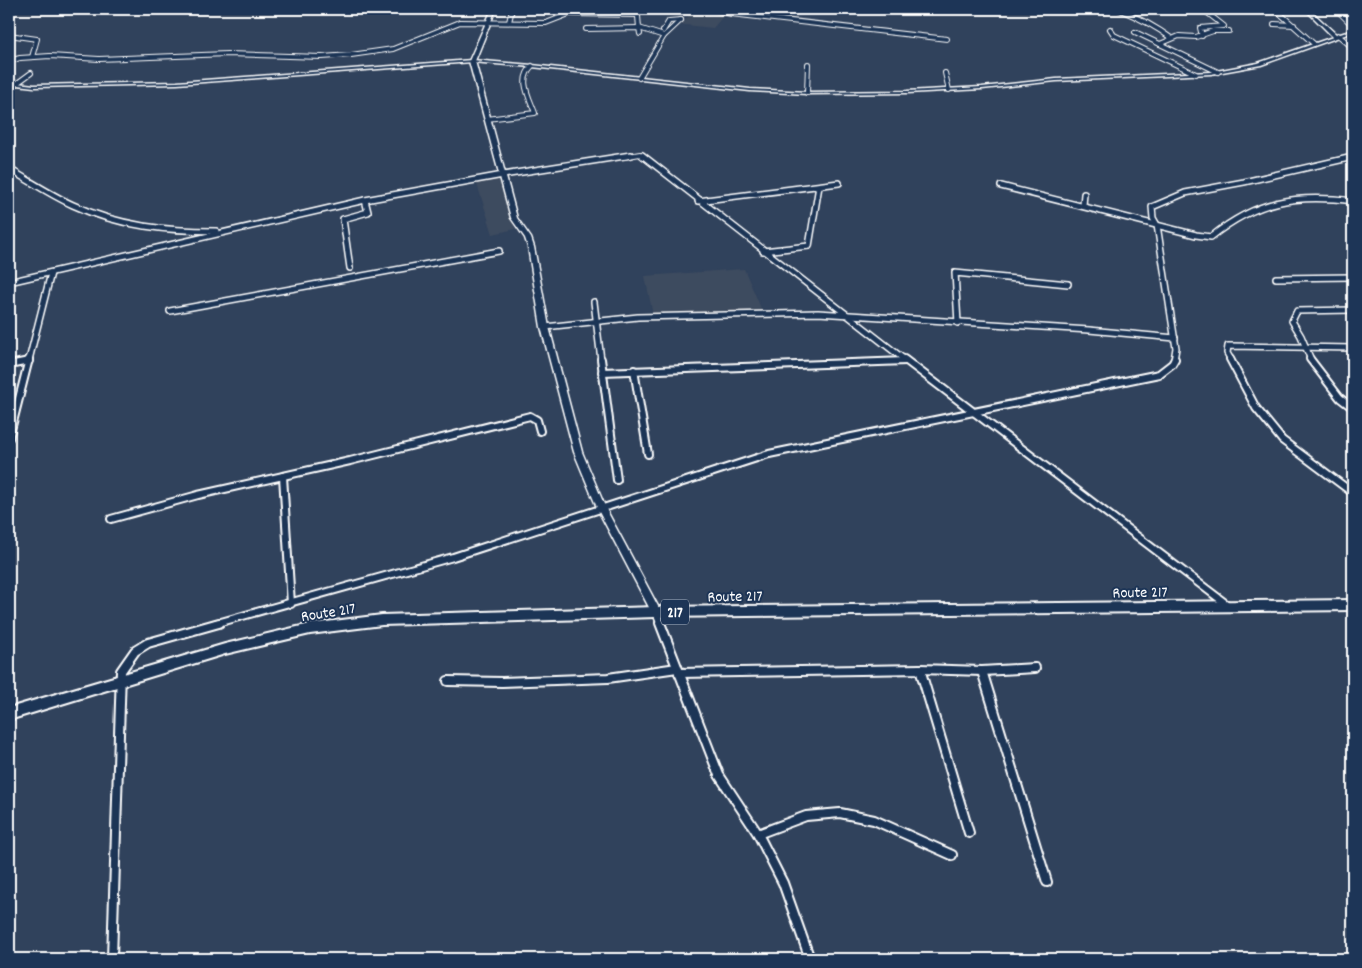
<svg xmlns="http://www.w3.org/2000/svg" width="1362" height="968" viewBox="0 0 1362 968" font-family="Dekko,sans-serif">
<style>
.built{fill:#3e4b5f}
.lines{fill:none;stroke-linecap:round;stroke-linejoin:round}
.stream{stroke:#8da7b6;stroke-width:1}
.minor-far3-casing{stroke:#fff;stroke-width:6}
.minor-far2-casing{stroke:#fff;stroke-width:8}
.minor-far1-casing{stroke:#fff;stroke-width:10}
.minor-casing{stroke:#fff;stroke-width:12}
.tertiary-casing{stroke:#fff;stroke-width:3}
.secondary-casing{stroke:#fff;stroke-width:3}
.primary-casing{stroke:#fff;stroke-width:4}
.minor-far3{stroke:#1d3557;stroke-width:4}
.minor-far2{stroke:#1d3557;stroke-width:5}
.minor-far1{stroke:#1d3557;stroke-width:6}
.minor{stroke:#1d3557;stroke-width:8}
.tertiary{fill:#1d3557;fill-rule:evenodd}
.secondary{fill:#1d3557;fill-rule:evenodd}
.primary{fill:#1d3557;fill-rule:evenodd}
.labels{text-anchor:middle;stroke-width:4;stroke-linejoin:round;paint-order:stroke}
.shield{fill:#1d3557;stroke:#bbc2cd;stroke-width:1}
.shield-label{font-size:15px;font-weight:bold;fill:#fff}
.street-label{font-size:16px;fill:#fff;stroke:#1d3557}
</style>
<rect width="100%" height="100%" fill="#30425c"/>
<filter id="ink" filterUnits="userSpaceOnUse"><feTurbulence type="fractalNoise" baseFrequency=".02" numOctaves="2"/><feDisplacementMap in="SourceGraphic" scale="10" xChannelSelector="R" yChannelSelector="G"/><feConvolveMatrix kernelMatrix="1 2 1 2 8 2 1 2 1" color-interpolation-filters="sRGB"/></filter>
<g filter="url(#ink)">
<g class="built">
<path d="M697,12L711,16L724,15L713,28L676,24L677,22L681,23L688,17V14Z"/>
<path d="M500,177L515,229L493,234L476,181Z"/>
<path d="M744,269L763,313L653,315L645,276Z"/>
</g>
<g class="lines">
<g class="stream">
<path d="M9,14L18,9"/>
<path d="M551,23L570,16"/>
<path d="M358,56L392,51"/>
</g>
<g class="minor-far3-casing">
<g id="minor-far3">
<path d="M712,9L731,14L947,39"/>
<path d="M1118,9C1137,17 1155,26 1171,38"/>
<path d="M1275,9L1314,44"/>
<path d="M1336,9L1353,26"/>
<path d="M578,11L637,10"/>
<path d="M571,14L638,15V9"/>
<path d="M638,16L639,28L664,36"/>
<path d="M509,22L512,9"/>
<path d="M1274,24L1294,25"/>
<path d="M586,29L639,28L640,34"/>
<path d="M1110,29L1114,35L1196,74"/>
<path d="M663,31L669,21L681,20"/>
<path d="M1135,32L1218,72"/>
<path d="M9,35L37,39L32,57"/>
<path d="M1338,35L1353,48"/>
<path d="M1202,36L1200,28L1224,26L1205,11"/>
<path d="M1160,44L1179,36L1196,37L1213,31H1229"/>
<path d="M9,61L20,58L50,56L99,59L227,54L322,57L351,55L393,49L460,22L546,23L582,9"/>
<path d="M945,73L949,90"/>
<path d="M639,78L664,36L681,20"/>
<path d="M16,84L31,73"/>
<path d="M807,93L808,64"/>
<path d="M487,119L535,113C529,96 518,80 532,66"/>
<path d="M623,157L640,154L643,157"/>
</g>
</g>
<g class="minor-far2-casing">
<g id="minor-far2">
<path d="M642,155L905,360"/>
<path d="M9,169C30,181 51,195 73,205C118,226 167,231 216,231"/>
<path d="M1001,186L1196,235L1211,237C1257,200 1295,194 1353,201"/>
<path d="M698,201L839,183"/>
<path d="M1083,205L1084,194"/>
<path d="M763,251L809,246L819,186"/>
<path d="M350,268L343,219L368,212L365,200"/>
<path d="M1276,278L1353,277"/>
<path d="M9,282L365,200L503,175L631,155"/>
<path d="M594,302L601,360"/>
<path d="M170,311L499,251"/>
<path d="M958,323L955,273L1068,284"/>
<path d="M545,327L638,317L818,313L1089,330L1175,338"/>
<path d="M29,360L51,273"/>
<path d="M1174,360L1176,348L1157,225L1153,218L1152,207L1185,193L1244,182L1353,157"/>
<path d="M1231,360L1227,353L1228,346L1353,348"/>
<path d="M1311,360L1301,336L1292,321L1297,311L1353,310"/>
</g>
</g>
<g class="minor-far1-casing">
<g id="minor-far1">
<path d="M601,359L617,480"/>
<path d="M904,359L1229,606"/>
<path d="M1230,359L1256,408L1282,440L1353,493"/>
<path d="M1310,359L1340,398L1353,408"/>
<path d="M9,365L29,361"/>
<path d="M634,370L648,454"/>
<path d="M602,372L906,361"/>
<path d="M9,438L29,359"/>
<path d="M283,476L291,604"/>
<path d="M111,519L198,495L350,461L530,416L537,420L540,431"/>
<path d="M1353,598V605"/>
<path d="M656,612L661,624"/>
<path d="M214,624L453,557L769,454L1159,374L1172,364L1175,359"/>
</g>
</g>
<g class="minor-casing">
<g id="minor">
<path d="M660,623L719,775L758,834L783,883L810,959"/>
<path d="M920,669L969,833"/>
<path d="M982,671L1047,882"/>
<path d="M679,673L920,669L982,671L1035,668"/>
<path d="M448,681L502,682L608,678L677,668"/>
<path d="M758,834L806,816L840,813L874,820L952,855"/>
<path d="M112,959L121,671L135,651L148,643L219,623"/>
</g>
</g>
<g class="tertiary-casing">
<path id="tertiary" d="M1305,9H1309L1337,35L1353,30V32L1261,65L1211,74L1056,81L982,89L907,93L807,94L750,91L532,67L472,62L177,84L34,87L9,84V82L34,85L177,82L472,60L532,65L750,89L807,92L907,91L982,87L1056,79L1211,72L1258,63L1333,37Z"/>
</g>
<g class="secondary-casing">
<path id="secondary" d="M492,9H496L475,61L517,218L531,238L534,247L549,327L582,452L606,509L661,612L659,615L656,616L653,615L598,510L574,452L541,327L528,247L525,238L511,218L469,61Z"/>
</g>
<g class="primary-casing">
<path id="primary" d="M1353,600V610L656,617L382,625L310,634L225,654L9,720V708L225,644L310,624L382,615L656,607Z"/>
</g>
<use href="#minor-far3" class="minor-far3"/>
<use href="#minor-far2" class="minor-far2"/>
<use href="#minor-far1" class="minor-far1"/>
<use href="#minor" class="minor"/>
<use href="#tertiary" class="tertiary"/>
<use href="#secondary" class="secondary"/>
<use href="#primary" class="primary"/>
</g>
</g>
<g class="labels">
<rect class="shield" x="661" y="599.5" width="28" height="25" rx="4"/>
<g class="shield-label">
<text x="675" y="617">217</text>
</g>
<g class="street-label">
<text transform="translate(1140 591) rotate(-1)" y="6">Route 217</text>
<text transform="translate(735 595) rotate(-1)" y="6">Route 217</text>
<text transform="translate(328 611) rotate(-9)" y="6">Route 217</text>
</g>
</g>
<rect width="1362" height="968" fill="none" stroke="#1d3557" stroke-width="30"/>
<rect x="15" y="15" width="1332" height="938" fill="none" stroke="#fff" stroke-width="2" filter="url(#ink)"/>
</svg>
